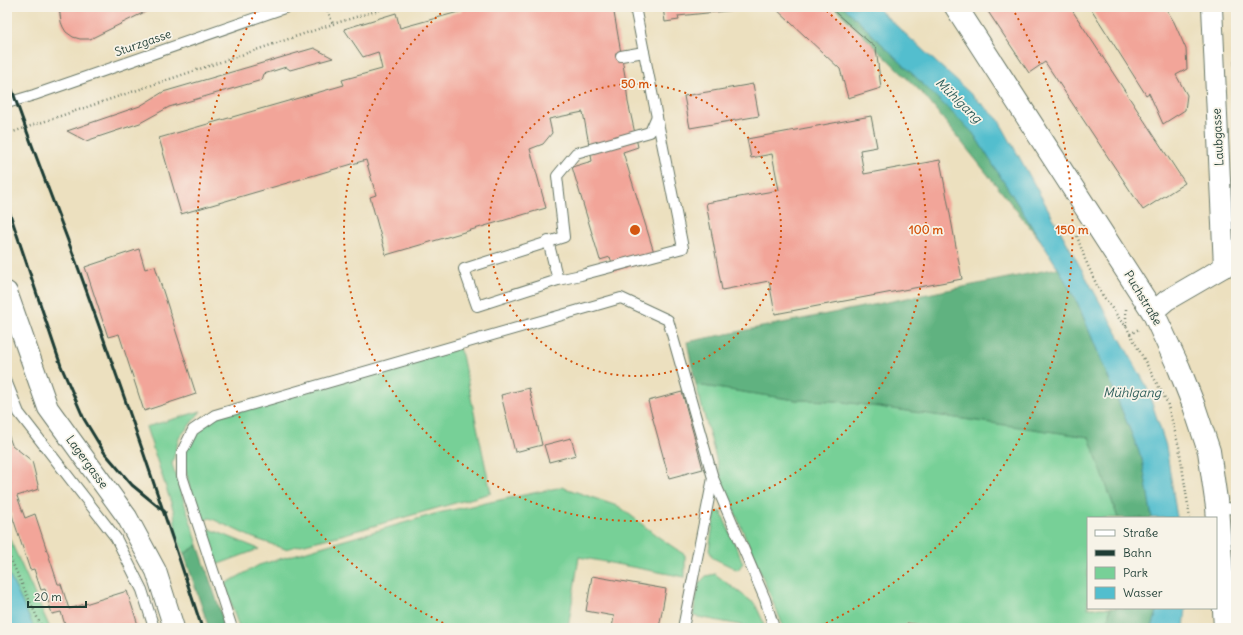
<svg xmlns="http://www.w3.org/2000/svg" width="1243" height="635" viewBox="0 0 1243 635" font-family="Delius,sans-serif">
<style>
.green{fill:#77d097;stroke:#4b8666}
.forest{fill:#61b280;stroke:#40785a}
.water{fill:#52bece;stroke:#387e81}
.building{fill:#f2a599}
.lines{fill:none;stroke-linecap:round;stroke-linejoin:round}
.service-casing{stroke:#677665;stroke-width:12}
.minor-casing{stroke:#677665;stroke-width:22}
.secondary-casing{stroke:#677665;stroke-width:24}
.path{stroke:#677665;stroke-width:2.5;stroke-dasharray:1 3;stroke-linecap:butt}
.service{stroke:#fff;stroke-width:10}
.minor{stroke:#fff;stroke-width:20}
.secondary{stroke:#fff;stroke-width:22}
.rail{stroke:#1f3d34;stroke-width:3}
.ring{fill:none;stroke:#d45610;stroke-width:2;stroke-dasharray:2 4}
.labels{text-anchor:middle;stroke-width:3.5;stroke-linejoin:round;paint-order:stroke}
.street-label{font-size:12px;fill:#1f3d34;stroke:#f7f3e8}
.water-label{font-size:13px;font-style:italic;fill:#2c5d5a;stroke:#f7f3e8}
.centre{fill:#d45610;stroke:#f7f3e8;stroke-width:2}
.ring-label{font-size:12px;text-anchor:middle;font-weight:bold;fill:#d45610;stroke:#f7f3e8;stroke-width:3.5;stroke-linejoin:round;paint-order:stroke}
</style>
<rect width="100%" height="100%" fill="#f7f3e8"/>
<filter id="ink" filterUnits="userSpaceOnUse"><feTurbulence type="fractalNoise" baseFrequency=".025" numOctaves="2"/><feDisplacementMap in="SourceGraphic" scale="8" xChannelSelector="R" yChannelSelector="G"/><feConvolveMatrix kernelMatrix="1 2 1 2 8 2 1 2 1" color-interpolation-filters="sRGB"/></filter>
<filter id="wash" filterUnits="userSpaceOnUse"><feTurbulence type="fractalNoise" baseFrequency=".012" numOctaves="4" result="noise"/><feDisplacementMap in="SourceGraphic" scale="16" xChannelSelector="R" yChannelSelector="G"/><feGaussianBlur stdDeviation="0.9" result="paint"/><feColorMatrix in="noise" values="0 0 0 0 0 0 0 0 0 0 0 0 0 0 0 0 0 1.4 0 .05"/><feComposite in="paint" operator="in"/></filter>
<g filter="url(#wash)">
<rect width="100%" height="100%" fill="#ece0bf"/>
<g class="green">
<path d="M457,345L462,355L491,493L341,535L285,549L251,537L210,518L197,523L182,452L193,430L215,415Z"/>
<path d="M696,385L796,400L837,401L1090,437L1118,518H1088V608H1110L1107,628H784L723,484Z"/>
<path d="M201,411L179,438L172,464L198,545L184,554L176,535L174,512L146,427Z"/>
<path d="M562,487L620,507L657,536L685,555V577L579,557L568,628H239L225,584L259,565L438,513Z"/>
<path d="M715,512H721L743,563L738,570L713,558L709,550Z"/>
<path d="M210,529L259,549L216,565L206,535Z"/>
<path d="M7,533L50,628H34L7,570Z"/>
<path d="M715,574L755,604L763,621L764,628H756L693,616L699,583L706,576Z"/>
</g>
<g class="forest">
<path d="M834,7H844L848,11L973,133L1041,241L923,94Z"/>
<path d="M1058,268L1078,304L1142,459L1152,518H1118L1089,437L837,401L796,400L696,385L687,342Z"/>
<path d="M198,545L226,628H209L184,554Z"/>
<path d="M1110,608H1158L1152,628H1107Z"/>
</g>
<g class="water">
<path d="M844,7H876L998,119L1146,385L1166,446L1177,518H1152L1142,459L1078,304L1058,268L973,133Z"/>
<path d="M7,570L34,628H7Z"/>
<path d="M1158,608H1186L1184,628H1152Z"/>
</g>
<g id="blocks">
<g class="building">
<path d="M59,7H155L90,39H80L73,37L66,32L63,27L61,22Z"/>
<path d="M461,7H613L625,76L628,102L638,147L623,152L656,259L615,272L610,257L600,260L572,167L592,161L583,112L549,119L552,133L543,144L530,149L546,208L386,255L370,197L376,195L366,160L181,214L159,138L344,85L342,80L382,69L378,52L363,57L344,29L396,13L400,28L462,11Z"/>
<path d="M663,7H755V8L678,16L679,20L665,22Z"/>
<path d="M774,7H829L876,48L881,88L848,98L840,69Z"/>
<path d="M985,7H1070L1185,183L1143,210L1045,62L1029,73Z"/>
<path d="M1090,7H1165L1174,22L1186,49L1187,69L1176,75L1187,95L1185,110L1163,124L1149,93L1146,95Z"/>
<path d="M314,48L333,58L290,70L286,67L264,74L262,80L169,107L140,123L86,141L67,131L140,106L163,92Z"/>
<path d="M1234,60H1236V76H1235Z"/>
<path d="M753,84L759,116L690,128L684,96Z"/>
<path d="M871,116L877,147L860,150L864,174L940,160L962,279L775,314L769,281L722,290L706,203L779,190L772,154L751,158L747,139Z"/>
<path d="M139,249L145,269L155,266L196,394L144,411L119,334L108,337L85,267Z"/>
<path d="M529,388L542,445L515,452L501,395Z"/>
<path d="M682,392L703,469L669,478L648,401Z"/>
<path d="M7,431L12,445L32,461L39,489L17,496L25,518L35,514L58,584H61L69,609L127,591L139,628H66L61,612L52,614L45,589L41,590L34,569L30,570L7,500Z"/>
<path d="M571,438L576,455L549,462L544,445Z"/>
<path d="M592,576L666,589L659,628H612L614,616L586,611Z"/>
<path d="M907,623L927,626L926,628H906Z"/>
</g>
</g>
</g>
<g filter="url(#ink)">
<use href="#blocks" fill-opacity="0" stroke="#677665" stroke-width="1"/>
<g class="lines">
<g class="service-casing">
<g id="service">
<path d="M635,7L683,248L581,275L558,280L477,306L464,269L564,237L557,176L576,153L650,132L657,116"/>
<path d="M621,56L644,52"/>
<path d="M7,103L34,95L287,7"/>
<path d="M548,241L558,280"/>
<path d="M7,383L19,413L116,538L142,590L154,628"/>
<path d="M1217,507L1236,509"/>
<path d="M232,628L182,476V452L193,430L215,415L621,298L668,320L713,478L765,599L774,628"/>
<path d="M683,628L713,478"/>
</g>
</g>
<g class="minor-casing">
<g id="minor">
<path d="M1212,7L1224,267"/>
<path d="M7,292L48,408L127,517L156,571L174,628"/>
<path d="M1153,312L1167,300L1174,296L1224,267L1236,263"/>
</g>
</g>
<g class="secondary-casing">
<path id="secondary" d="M956,7L1153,312L1179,368L1194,406L1209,451L1217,507L1222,575L1225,628"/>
</g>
<g class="path">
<path d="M326,7L333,24"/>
<path d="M7,134L333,24L389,7"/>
<path d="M1077,236L1085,259L1099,290L1121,321L1126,326L1167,402L1179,447L1190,518"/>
<path d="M1126,309V326"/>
<path d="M1130,334L1139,329"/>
<path d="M7,551L42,628"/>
</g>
<use href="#service" class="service"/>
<use href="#minor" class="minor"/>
<use href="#secondary" class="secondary"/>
<g class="rail">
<path d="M7,75C29,141 55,205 79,270C122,389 163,508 202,628"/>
<path d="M7,205L61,366L84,419L104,452L132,485L165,512"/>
</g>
</g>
</g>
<g class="ring">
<circle cx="635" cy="230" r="146"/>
<path d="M822 7A291 291 0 1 1 448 7"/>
<path d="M454 628A437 437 0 0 1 258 8M1012 8A437 437 0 0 1 816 628"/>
</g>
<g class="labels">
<g class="street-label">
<text transform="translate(143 43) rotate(-19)" y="4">Sturzgasse</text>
<text transform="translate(1218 137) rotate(-93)" y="4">Laubgasse</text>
<text transform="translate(1143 298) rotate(59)" y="4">Puchstraße</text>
<text transform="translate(87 462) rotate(54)" y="4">Lagergasse</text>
</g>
<g class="water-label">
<text transform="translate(959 100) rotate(44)" y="5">Mühlgang</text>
<text x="1132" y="397">Mühlgang</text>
</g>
</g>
<circle cx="635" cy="230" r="6" class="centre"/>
<g class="ring-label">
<text x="635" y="88">50 m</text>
<text x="926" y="234">100 m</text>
<text x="1072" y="234">150 m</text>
</g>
<rect width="1243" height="635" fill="none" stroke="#f7f3e8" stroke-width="24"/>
<rect x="1087" y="517" width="130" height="92" fill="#f7f3e8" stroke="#a1aaa0"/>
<rect x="1095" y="530" width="20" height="6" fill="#ffffff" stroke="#a1aaa0"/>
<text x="1123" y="537" font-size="12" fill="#1f3d34">Straße</text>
<rect x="1095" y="550" width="20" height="6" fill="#1f3d34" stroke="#a1aaa0"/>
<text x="1123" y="557" font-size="12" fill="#1f3d34">Bahn</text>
<rect x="1095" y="567" width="20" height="12" fill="#77d097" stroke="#a1aaa0"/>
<text x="1123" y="577" font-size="12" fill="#1f3d34">Park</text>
<rect x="1095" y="587" width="20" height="12" fill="#52bece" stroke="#a1aaa0"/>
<text x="1123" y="597" font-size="12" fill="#1f3d34">Wasser</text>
<path d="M28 601v6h58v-6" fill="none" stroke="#1f3d34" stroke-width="2"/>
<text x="34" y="601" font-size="12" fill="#1f3d34" stroke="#f7f3e8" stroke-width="3" paint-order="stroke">20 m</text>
</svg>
